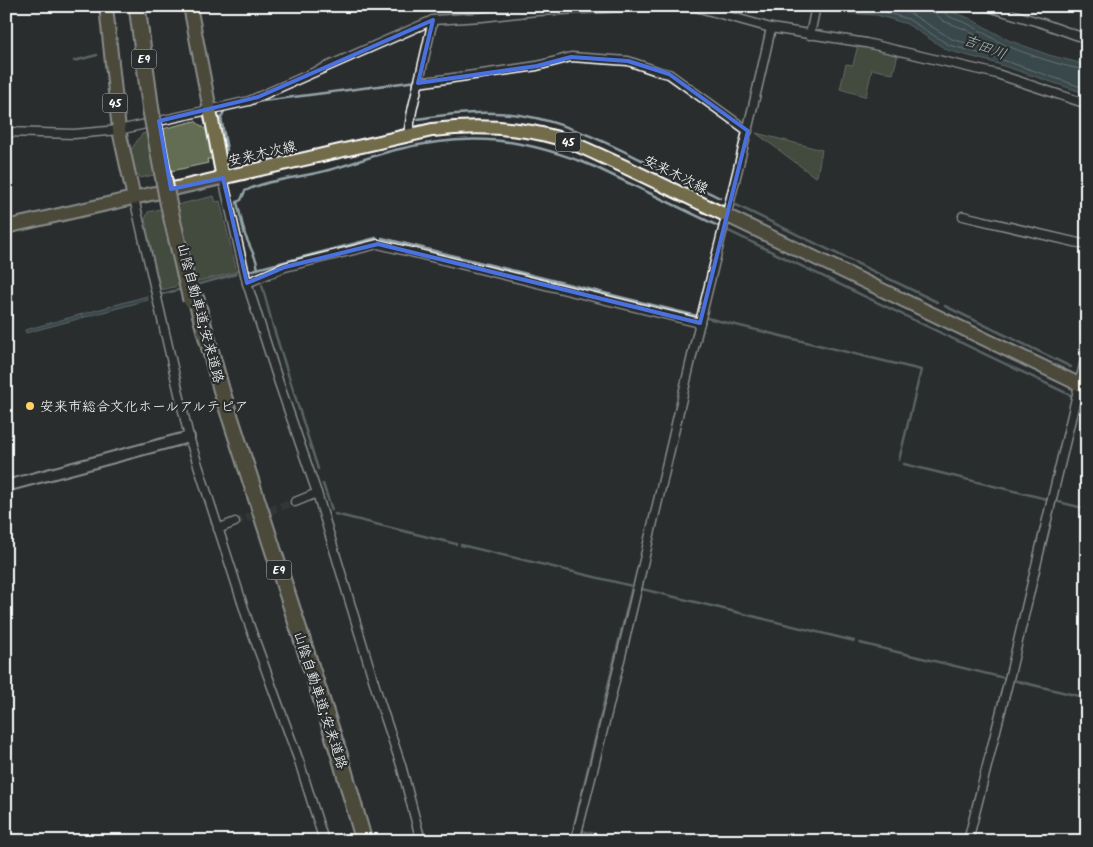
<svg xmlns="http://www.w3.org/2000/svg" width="1093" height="847" viewBox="0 0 1093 847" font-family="Kalam,'Klee One',sans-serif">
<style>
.green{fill:#636d53;stroke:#b1b6a9}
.water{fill:#4c6870;stroke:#94a4a9}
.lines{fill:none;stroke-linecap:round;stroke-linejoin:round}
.shore{stroke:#b7c3c6;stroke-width:1}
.stream{stroke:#94a4a9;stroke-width:2.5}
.minor-tunnel{stroke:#3f4243;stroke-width:8;stroke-dasharray:8 4;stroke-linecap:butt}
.minor-casing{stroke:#fff;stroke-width:11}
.tertiary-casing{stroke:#fff;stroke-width:14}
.primary-casing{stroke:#fff;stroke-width:16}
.motorway-casing{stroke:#fff;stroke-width:19}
.minor{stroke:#2a2d2e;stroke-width:8}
.tertiary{stroke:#2a2d2e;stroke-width:10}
.primary{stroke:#726c4b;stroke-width:12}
.motorway{stroke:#726c4b;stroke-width:15}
.motorway-bridge-casing{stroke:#fff;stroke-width:19;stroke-linecap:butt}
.motorway-bridge{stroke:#726c4b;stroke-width:15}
.marked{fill:none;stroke:#4a71e0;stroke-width:4;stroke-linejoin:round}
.poi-dot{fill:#ffd166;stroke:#2a2d2e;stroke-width:2}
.labels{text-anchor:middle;stroke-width:4.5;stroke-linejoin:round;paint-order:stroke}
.shield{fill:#2a2d2e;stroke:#bfc0c0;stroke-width:1}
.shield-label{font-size:12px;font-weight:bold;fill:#fff}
.street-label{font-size:14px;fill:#fff;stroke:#2a2d2e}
.poi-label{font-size:14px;fill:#fff;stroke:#2a2d2e;text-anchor:start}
.water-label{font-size:15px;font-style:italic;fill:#a6b4b8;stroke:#2a2d2e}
</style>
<rect width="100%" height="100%" fill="#2a2d2e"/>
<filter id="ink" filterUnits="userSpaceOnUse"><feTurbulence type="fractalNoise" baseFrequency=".02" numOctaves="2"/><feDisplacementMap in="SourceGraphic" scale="10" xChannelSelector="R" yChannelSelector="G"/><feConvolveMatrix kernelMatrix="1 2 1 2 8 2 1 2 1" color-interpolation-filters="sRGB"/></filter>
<g filter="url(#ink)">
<g class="green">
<path d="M858,45L898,54L893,74L872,69L866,96H864L840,89L846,64L853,65Z"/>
<path d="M195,121L208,131L213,159H207L208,163L140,178L139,175H136L130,151L142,134Z"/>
<path d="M756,133L822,150L817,176L816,177L811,174Z"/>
<path d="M214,196L216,202L220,201L237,272L161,290L145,220L148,212Z"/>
</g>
<g class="water">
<path d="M799,6H943L950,11L969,18L1008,40L1049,55L1087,65V94L995,63L947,50L907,24L877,15L827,12Z"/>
<path d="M147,296L148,300L26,333L25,330Z"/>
</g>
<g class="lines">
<g class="shore">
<path d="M825,6L878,10L908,19L949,45L997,58L1087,89"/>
<path d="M886,6L911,14L952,39L994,51L997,50L996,47L965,29L943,21L936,14L934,6"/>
<path d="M941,6C942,18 959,19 968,24C981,30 992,39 1005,45C1024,53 1066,68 1087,70"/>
</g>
<g class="stream">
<path d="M74,61L97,55"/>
<path d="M255,102L417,81"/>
<path d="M225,109L221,118L227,150"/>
<path d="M418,119C452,113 485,110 520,115C566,122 607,143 648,163C671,175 696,186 720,198"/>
<path d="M736,205L937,302"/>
<path d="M382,238L697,316"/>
<path d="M258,269L256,260L245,235L237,202L241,200L245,191C269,179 299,178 325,171C349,165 371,156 395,150C471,131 523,138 595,167L1087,403"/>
<path d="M249,271L376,238"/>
<path d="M262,285L272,323L318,469"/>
<path d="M192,286L236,274"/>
<path d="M162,294L182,289"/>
<path d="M945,306L1071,367"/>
<path d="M707,318L921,370L899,460"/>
<path d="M904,464L1087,509"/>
<path d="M323,484L332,510"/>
<path d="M335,514L456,544"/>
<path d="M461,545L632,586"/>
<path d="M642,589L854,641"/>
<path d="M860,643L1087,698"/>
<path d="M622,841L582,831L574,826L632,587"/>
</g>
<path class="minor-tunnel" d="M235,522L295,502"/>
<g class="minor-casing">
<g id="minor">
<path d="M692,6L771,28L866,43L997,74L1087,104"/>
<path d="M985,6L1042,23L1087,39"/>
<path d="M810,35L816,6"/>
<path d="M418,83L537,66L571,57L628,61L660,72L669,74L748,131"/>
<path d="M6,132L74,134L119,130L249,101L433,20L482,17L537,11L649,6"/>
<path d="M408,135L412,111L433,20"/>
<path d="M223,178L247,283L279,383L317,493L379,699L401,765L421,841"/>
<path d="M134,198L189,437L249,624L299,761L324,841"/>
<path d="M963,216L1087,245"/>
<path d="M247,283L285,267L378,244L700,323"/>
<path d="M295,502L317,493"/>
<path d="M218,529L235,522"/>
<path d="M575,841C618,675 656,509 695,343C720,238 748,134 771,28"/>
<path d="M968,841L1009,679L1087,352"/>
</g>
</g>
<g class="tertiary-casing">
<path id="tertiary" d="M6,486L189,437"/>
</g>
<g class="primary-casing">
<g id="primary">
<path d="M106,6L119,130L134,198"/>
<path d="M190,6L223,178"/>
<path d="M6,227L432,130C475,125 516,126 558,138C580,145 600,156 621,165L1087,388"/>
</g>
</g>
<g class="motorway-casing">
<g id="motorway">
<path d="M137,6L151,111"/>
<path d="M196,299L222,392L340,757L364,841"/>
</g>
</g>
<use href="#minor" class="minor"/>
<use href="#tertiary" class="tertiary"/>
<use href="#primary" class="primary"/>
<use href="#motorway" class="motorway"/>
<g class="motorway-bridge-casing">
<path id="motorway-bridge" d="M151,111L168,202L191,300"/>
</g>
<use href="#motorway-bridge" class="motorway-bridge"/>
</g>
</g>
<path d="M0 0H1093V847H0ZM433,20L418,83L537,66L571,57L628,61L669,74L748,131L700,323L378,244L285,267L247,283L223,178L171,189L159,121L258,97Z" fill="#2a2d2e" fill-opacity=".55" fill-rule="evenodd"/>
<path class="marked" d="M433,20L418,83L537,66L571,57L628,61L669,74L748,131L700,323L378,244L285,267L247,283L223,178L171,189L159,121L258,97Z"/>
<circle class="poi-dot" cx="30" cy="406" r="5"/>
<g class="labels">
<g class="shield">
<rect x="131.5" y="49.5" width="25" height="19" rx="4"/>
<rect x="102.5" y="93.5" width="25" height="19" rx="4"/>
<rect x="555.5" y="132.5" width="25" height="19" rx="4"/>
<rect x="266.5" y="560.5" width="25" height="19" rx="4"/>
</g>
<g class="shield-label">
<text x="144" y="63">E9</text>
<text x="115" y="107">45</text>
<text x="568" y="146">45</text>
<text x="279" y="574">E9</text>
</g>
<g class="street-label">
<text transform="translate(262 153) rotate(-13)" y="5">安来木次線</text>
<text transform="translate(676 174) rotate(26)" y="5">安来木次線</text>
<text transform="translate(201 313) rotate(75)" y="5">山陰自動車道;安来道路</text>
<text transform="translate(321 700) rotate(72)" y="5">山陰自動車道;安来道路</text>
</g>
<g class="poi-label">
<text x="40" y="411">安来市総合文化ホールアルテピア</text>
</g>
<g class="water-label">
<text transform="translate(985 47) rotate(21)" y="5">吉田川</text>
</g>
</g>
<rect width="1093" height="847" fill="none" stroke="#2a2d2e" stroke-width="25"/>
<rect x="12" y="12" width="1068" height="822" fill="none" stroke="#fff" stroke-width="2" filter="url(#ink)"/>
</svg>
